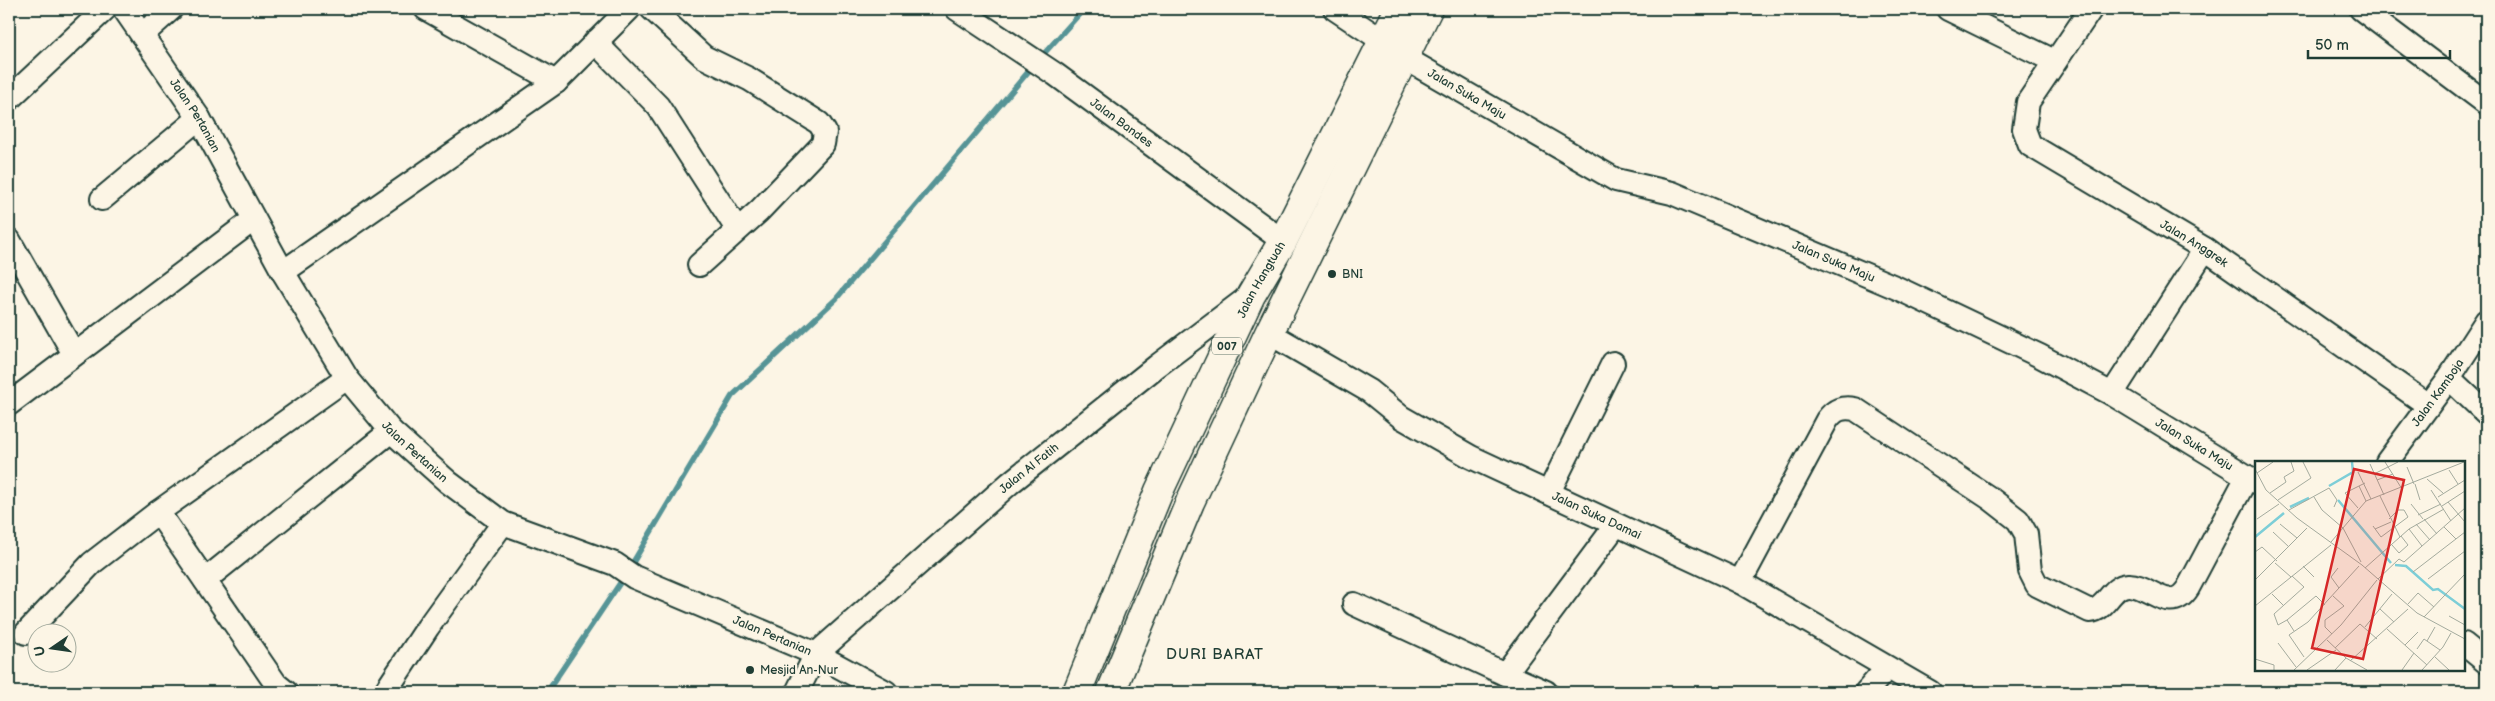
<svg xmlns="http://www.w3.org/2000/svg" width="2495" height="701" viewBox="0 0 2495 701" font-family="'Balsamiq Sans',sans-serif">
<style>
.lines{fill:none;stroke-linecap:round;stroke-linejoin:round}
.stream{stroke:#579496;stroke-width:5.5}
.minor-casing{stroke:#1f3d34;stroke-width:26}
.highway-casing{stroke:#1f3d34;stroke-width:31}
.minor{stroke:#fcf5e5;stroke-width:22}
.highway{stroke:#fcf5e5;stroke-width:28}
.poi-dot{fill:#1f3d34;stroke:#fcf5e5;stroke-width:2}
.labels{text-anchor:middle;stroke-width:4.5;stroke-linejoin:round;paint-order:stroke}
.shield{fill:#fcf5e5;stroke:#617469;stroke-width:1}
.shield-label{font-size:11px;font-weight:bold;fill:#1f3d34}
.street-label{font-size:12px;fill:#1f3d34;stroke:#fcf5e5}
.poi-label{font-size:12px;fill:#1f3d34;stroke:#fcf5e5;text-anchor:start}
.quarter-label{font-size:15px;letter-spacing:1px;fill:#1f3d34;stroke:#fcf5e5}
.inset-river{fill:none;stroke:#7dced7;stroke-width:2.5}
.inset-road{fill:none;stroke:#a4ab9e;stroke-width:1}
.view{fill:#d62828;fill-opacity:0.15;stroke:#d62828;stroke-width:2.5}
.inset-edge{fill:none;stroke:#1f3d34;stroke-width:2.5}
</style>
<rect width="100%" height="100%" fill="#fcf5e5"/>
<filter id="ink" filterUnits="userSpaceOnUse"><feTurbulence type="fractalNoise" baseFrequency=".02" numOctaves="2"/><feDisplacementMap in="SourceGraphic" scale="10" xChannelSelector="R" yChannelSelector="G"/><feConvolveMatrix kernelMatrix="1 2 1 2 8 2 1 2 1" color-interpolation-filters="sRGB"/></filter>
<g filter="url(#ink)">
<g class="lines">
<g class="stream">
<path d="M1040,58L1084,9"/>
<path d="M629,569L732,396L836,299L1034,65"/>
<path d="M547,692L624,577"/>
</g>
<g class="minor-casing">
<g id="minor">
<path id="s1" d="M124,9L199,118L283,272L347,378L391,431L448,482L503,523L615,564L634,577L816,654L886,692"/>
<path d="M426,9L556,82"/>
<path d="M652,9L704,57L749,79L819,123L825,132L823,144L759,211L699,265"/>
<path id="s2" d="M957,9L1055,74L1283,241"/>
<path d="M1335,9L1383,41"/>
<path d="M1948,9L2054,61"/>
<path id="s3" d="M2091,9L2028,102L2024,129L2030,145L2205,249L2428,405"/>
<path d="M2361,9L2486,103"/>
<path d="M142,35L171,9"/>
<path d="M595,42L658,106L737,229"/>
<path id="s4" d="M1403,57L1616,180L1672,193L1897,288L2040,356L2112,394L2256,482"/>
<path d="M9,99L105,9"/>
<path d="M102,199L199,118"/>
<path d="M9,240L74,354"/>
<path d="M283,272L556,82L629,9"/>
<path id="s5" d="M1269,333L1369,391L1401,417L1471,457L1740,582L1930,692"/>
<path d="M2449,378L2486,413"/>
<path d="M2112,394L2205,249"/>
<path d="M9,404L253,220"/>
<path id="s6" d="M2387,462L2449,378L2486,321"/>
<path d="M1549,492L1613,363"/>
<path d="M158,512L276,684L286,692"/>
<path d="M205,580L391,431"/>
<path d="M1740,582L1827,420C1835,409 1842,407 1855,409L1991,499L2018,520L2026,534L2030,571L2037,585L2090,611C2107,610 2110,586 2128,585C2149,584 2170,616 2188,588L2247,477"/>
<path d="M1354,604L1505,674L1616,525"/>
<path d="M26,633L92,563L158,512L347,378"/>
<path d="M2464,644L2486,662"/>
<path d="M1505,674L1546,692"/>
<path d="M385,692L428,627L503,523"/>
<path id="s7" d="M797,692L816,654L1010,483L1157,366L1251,295"/>
<path d="M1866,692L1887,668"/>
</g>
</g>
<g class="highway-casing">
<g id="highway">
<path id="s8" d="M1077,692L1159,491L1251,295L1283,241L1399,9"/>
<path d="M1111,692L1190,502L1269,333L1428,9"/>
</g>
</g>
<use href="#minor" class="minor"/>
<use href="#highway" class="highway"/>
</g>
</g>
<g class="poi-dot">
<circle cx="1332" cy="274" r="5"/>
<circle cx="750" cy="670" r="5"/>
</g>
<g class="labels">
<rect class="shield" x="1212" y="337.5" width="30" height="17" rx="4"/>
<g class="shield-label">
<text x="1227" y="350">007</text>
</g>
<g class="street-label">
<text dy="4" stroke="none"><textPath href="#s4" startOffset="74">Jalan Suka Maju</textPath></text>
<text dy="4" stroke="none"><textPath href="#s1" startOffset="128">Jalan Pertanian</textPath></text>
<text dy="4" stroke="none"><textPath href="#s2" startOffset="200">Jalan Bandes</textPath></text>
<text dy="4" stroke="none"><textPath href="#s3" startOffset="348">Jalan Anggrek</textPath></text>
<text dy="4" stroke="none"><textPath href="#s4" startOffset="479">Jalan Suka Maju</textPath></text>
<text dy="4" stroke="none"><textPath href="#s8" startOffset="452">Jalan Hangtuah</textPath></text>
<text dy="4" stroke="none"><textPath href="#s6" startOffset="86">Jalan Kamboja</textPath></text>
<text dy="4" stroke="none"><textPath href="#s4" startOffset="884">Jalan Suka Maju</textPath></text>
<text dy="4" stroke="none"><textPath href="#s1" startOffset="532">Jalan Pertanian</textPath></text>
<text dy="4" stroke="none"><textPath href="#s7" startOffset="325">Jalan Al Fatih</textPath></text>
<text dy="4" stroke="none"><textPath href="#s5" startOffset="376">Jalan Suka Damai</textPath></text>
<text dy="4" stroke="none"><textPath href="#s1" startOffset="938">Jalan Pertanian</textPath></text>
</g>
<g class="poi-label">
<text x="1342" y="278">BNI</text>
<text x="760" y="674">Mesjid An-Nur</text>
</g>
<g class="quarter-label">
<text x="1215" y="659">DURI BARAT</text>
</g>
</g>
<g transform="translate(2255 461)">
<rect width="210" height="210" fill="#fcf5e5"/>
<path class="inset-river" d="M74,25L98,11L97,1M83,39L136,102M35,46L54,37M0,76L29,52M140,104L151,105L178,129L183,128L210,148"/>
<path class="inset-road" d="M130,1L147,28M115,3L129,34M152,6L159,23M0,8L11,29L42,57L107,104L162,152L210,178M194,9L203,23M103,11L116,38M2,12L18,1M119,13L143,1M172,18L188,32M122,19L138,13M160,23L165,39M104,25L111,40M176,29L196,60M15,32L31,21L29,16L39,10L36,1M125,35L145,76M59,36L67,49L88,67L106,101M183,36L210,19M23,39L56,17L48,1M193,41L210,61M156,43L168,58M187,45L210,30M103,47L90,32L110,22M34,49L74,27L82,39L79,46M163,54L186,43M2,58L24,43M169,58L182,73M25,63L42,77M161,63L175,79M118,65L126,76L153,56L149,49H143L134,58M189,66L201,78M120,68L136,61M154,68L167,85M18,71L34,86M76,81L111,40L209,1M137,84L144,92L153,84L146,75M0,91L7,86L22,100M20,102L36,116M48,105L59,116M83,107L76,116L84,127M110,107L154,68L189,48M158,111L210,71M123,118L144,98L149,101L210,47M173,118L210,90M0,119L52,67M17,133L29,145M153,143L163,132L179,146M0,145L76,84M125,148L139,161M194,155L210,164M169,156L210,113M32,159L23,164L19,153L49,126L37,115M110,166L137,133M132,168L172,204M39,170L32,159L61,135L70,144M77,173L70,166V159L89,145L78,135M72,179L91,197L112,209M172,180L180,166M23,182L41,206M150,184L163,171M80,187L105,163L122,178M162,188L169,178L185,189M49,196L34,174L53,161L104,105M180,196L194,209M0,198L19,204V209M95,200L153,148M39,209L86,164L122,119M52,209L81,189M80,209L91,197M147,209L159,192M167,209L188,186L196,172"/>
<path class="view" d="M99,8L149,19L108,198L57,187Z"/>
<rect width="210" height="210" class="inset-edge"/>
</g>
<rect width="2495" height="701" fill="none" stroke="#fcf5e5" stroke-width="30"/>
<rect x="15" y="15" width="2465" height="671" fill="none" stroke="#1f3d34" stroke-width="2" filter="url(#ink)"/>
<g transform="translate(52 648) rotate(257)"><circle r="24" fill="#fcf5e5" stroke="#a4ab9e"/>
<path d="M0-4L9 19L0 12L-9 19Z" fill="#1f3d34"/>
<text y="-8" font-size="14" font-weight="bold" text-anchor="middle" fill="#1f3d34">U</text>
</g>
<path d="M2308 50v8h142v-8" fill="none" stroke="#1f3d34" stroke-width="2.5"/>
<text x="2315" y="50" font-size="15" fill="#1f3d34" stroke="#fcf5e5" stroke-width="4" paint-order="stroke">50 m</text>
</svg>
